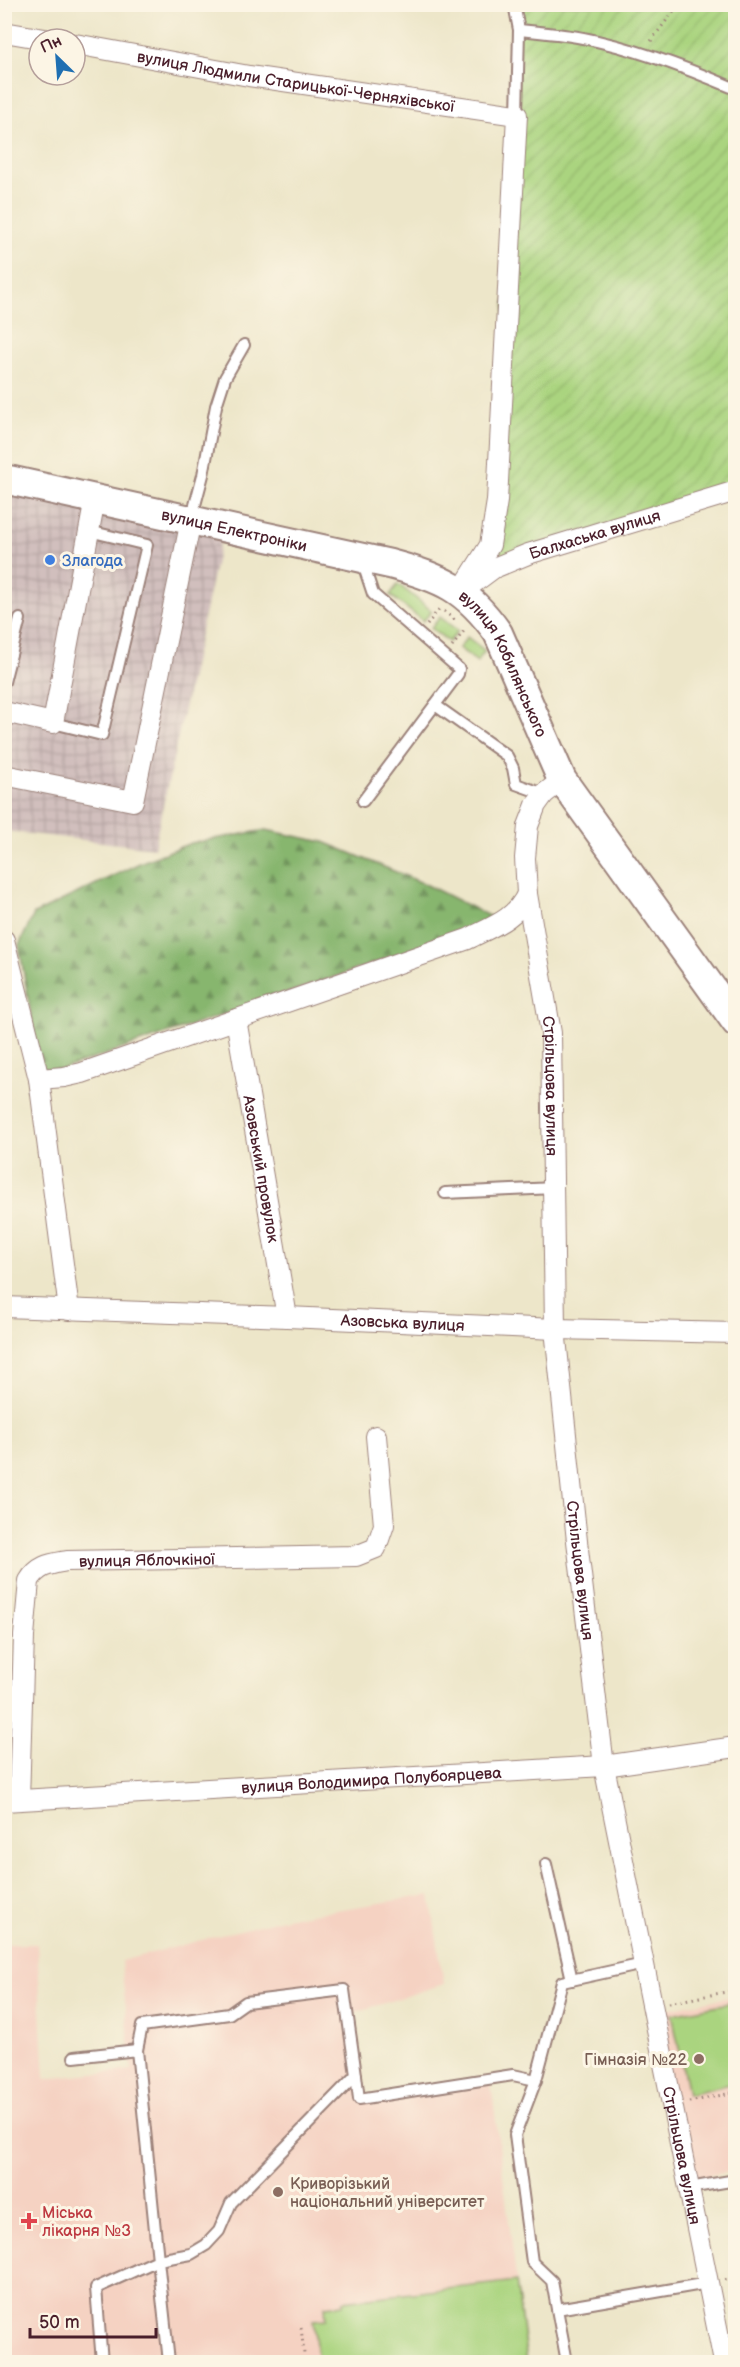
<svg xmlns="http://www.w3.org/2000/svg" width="740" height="2367" viewBox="0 0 740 2367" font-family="'Balsamiq Sans',sans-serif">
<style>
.built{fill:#f5d2c2}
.industrial{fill:url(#industrial-grid)}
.grass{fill:#aad47f;stroke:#7a7a55;stroke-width:1.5}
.forest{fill:url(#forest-firs);stroke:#686a4c;stroke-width:1.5}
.garden{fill:url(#garden-furrows);stroke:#7a7a55;stroke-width:1.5}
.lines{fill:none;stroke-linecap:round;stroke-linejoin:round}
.lane-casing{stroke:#9c827a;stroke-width:14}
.street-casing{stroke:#9c827a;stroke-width:22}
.secondary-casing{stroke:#9c827a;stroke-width:32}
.path{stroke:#9c827a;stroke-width:3;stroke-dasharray:1.5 4.5;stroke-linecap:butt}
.lane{stroke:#fff;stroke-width:10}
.street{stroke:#fff;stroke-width:20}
.secondary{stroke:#fff;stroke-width:28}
.shop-dot{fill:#3f7fe0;stroke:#fcf5e5;stroke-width:2}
.education-dot{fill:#8d6e63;stroke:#fcf5e5;stroke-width:2}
.health-dot{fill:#e0444e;stroke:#fcf5e5;stroke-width:2}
.labels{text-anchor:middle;stroke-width:6;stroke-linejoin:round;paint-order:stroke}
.street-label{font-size:16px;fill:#4a1f2b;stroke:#fcf5e5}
.shop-label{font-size:16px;fill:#366cbe;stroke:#fcf5e5;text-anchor:start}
.education-label{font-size:16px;fill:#785e54;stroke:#fcf5e5;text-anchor:end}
.health-label{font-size:16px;fill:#be3a42;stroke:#fcf5e5;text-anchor:start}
</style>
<defs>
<pattern id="industrial-grid" width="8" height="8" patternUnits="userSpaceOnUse" patternTransform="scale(1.5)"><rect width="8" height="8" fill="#d1bfbd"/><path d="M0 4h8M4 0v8" fill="none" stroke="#b5a4a3"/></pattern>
<pattern id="forest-firs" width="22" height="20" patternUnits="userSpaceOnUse" patternTransform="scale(1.5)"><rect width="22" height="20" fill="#87b66e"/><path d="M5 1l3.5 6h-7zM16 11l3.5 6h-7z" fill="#70935b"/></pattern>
<pattern id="garden-furrows" width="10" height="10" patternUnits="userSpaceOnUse" patternTransform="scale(1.5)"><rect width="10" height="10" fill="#aad47f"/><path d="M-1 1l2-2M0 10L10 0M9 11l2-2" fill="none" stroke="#94b66e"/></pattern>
</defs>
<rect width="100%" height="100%" fill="#fcf5e5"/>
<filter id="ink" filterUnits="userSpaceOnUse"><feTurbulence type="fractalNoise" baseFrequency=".0167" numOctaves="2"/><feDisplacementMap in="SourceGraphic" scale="12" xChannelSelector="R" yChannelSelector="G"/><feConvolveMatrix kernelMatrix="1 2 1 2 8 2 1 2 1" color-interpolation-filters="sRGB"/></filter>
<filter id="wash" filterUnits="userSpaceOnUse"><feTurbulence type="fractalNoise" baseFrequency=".008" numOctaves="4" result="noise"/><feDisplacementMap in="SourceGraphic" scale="24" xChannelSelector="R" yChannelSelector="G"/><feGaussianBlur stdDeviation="1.35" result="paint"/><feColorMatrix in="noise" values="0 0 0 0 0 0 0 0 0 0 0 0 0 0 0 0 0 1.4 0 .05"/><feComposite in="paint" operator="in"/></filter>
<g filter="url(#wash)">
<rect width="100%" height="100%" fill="#ede6c9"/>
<g class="built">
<path d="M430,1895L444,1984L353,2013L367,2102L491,2083L527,2362H5L4,1944H37L45,2079L132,2070L121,1961L286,1918Z"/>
<path d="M735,1996V2171L687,2179L652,2012Z"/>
</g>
<path class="industrial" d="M5,479L223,528L154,848L5,831Z"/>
<g class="grass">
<path d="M398,584L432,611L423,621L390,595Z"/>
<path d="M440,617L458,631L449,642L431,628Z"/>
<path d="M467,637L485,651L477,662L459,648Z"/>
<path d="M735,2002V2083L688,2094L672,2014Z"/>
<path d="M516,2281L527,2362H318L313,2320L326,2319L325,2306L343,2304V2301Z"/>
</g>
<path class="forest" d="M266,830L324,842L425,884L499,921L60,1070L40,1068L19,945L34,914L142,862L191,843Z"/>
<path class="garden" d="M514,5H735V491L480,564L490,545L517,115Z"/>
</g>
<g filter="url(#ink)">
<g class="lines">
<g class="lane-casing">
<g id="lane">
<path d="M514,4L519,30L517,115"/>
<path d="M519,30C540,32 562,34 583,38C635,48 687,68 736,89"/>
<path d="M191,520L203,475L216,406L225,378L244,345"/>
<path d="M362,561L373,594L459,669L458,674L363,801"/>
<path d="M4,682L20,619"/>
<path d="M435,705L507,756L513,768L516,784L544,794"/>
<path d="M53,723L102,735L147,545L89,531"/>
<path d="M445,1193L554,1188"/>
<path d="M546,1864L572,1980"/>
<path d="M74,2057L137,2050"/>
<path d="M689,2188L736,2180"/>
<path d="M557,2309L552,2281L532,2262L515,2135L536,2080L562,1982L644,1964"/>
<path d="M102,2362L96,2288L158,2260L137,2050L142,2026L229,2014L246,2002L344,1990L356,2075"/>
<path d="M169,2362L158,2260L191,2254L206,2245L219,2231L231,2203L356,2075L359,2099L513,2075L536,2080"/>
<path d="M567,2362L557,2309L708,2283"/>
</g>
</g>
<g class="street-casing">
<g id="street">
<path d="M4,32L45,39"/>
<path id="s1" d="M75,44L249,76L517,115L497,501L490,545L461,591"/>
<path id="s2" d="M471,585L494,568L528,554L736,491"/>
<path d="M4,712L53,723L95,499"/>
<path d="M4,775L133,801L191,520"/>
<path id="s3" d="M562,780L544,794L536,805L528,826L525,858L527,894L551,1033L555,1329L577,1541L604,1766L724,2362"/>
<path d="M4,940L39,1079L69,1310"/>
<path id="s4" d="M236,1019L287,1317"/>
<path d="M39,1079L64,1077L82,1073L468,939C491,927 516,919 527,894"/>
<path id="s5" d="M4,1307L287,1317L555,1329L736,1333"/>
<path id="s6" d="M19,1800L24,1636L29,1581C38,1565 50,1564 67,1561L356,1556L376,1548L384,1525L376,1436"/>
<path id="s7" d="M4,1801L604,1766L736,1747"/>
</g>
</g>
<g class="secondary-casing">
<g id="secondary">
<path id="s8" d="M4,479L390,564C442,578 466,588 498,633L562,780L736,1022"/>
</g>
</g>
<g class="path">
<path d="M651,41L679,4"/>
<path d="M444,611L455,620"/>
<path d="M427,625L441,606"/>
<path d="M452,647L466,628"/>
<path d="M669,2003L736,1990"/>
<path d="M689,2102L736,2092"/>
<path d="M725,2280L736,2278"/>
<path d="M301,2328L305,2362"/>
<path d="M696,2362L706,2361"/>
</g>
<use href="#lane" class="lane"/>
<use href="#street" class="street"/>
<use href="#secondary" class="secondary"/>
</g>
</g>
<circle class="shop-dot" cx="50" cy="560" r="6"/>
<g class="education-dot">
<circle cx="699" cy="2059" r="6"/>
<circle cx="278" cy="2192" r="6"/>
</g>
<path class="health-dot" d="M26 2212h6v6h6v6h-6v6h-6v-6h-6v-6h6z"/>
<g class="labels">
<g class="street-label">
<text dy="6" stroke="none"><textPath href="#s1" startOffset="224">вулиця Людмили Старицької-Черняхівської</textPath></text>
<text dy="6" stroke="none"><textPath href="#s8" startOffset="236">вулиця Електроніки</textPath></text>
<text dy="6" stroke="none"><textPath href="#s2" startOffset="135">Балхаська вулиця</textPath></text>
<text dy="6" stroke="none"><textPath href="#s8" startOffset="556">вулиця Кобилянського</textPath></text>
<text dy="6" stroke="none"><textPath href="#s3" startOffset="321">Стрільцова вулиця</textPath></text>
<text dy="6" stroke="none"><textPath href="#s4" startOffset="152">Азовський провулок</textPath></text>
<text dy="6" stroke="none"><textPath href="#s5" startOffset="399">Азовська вулиця</textPath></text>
<text dy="6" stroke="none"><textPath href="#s6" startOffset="344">вулиця Яблочкіної</textPath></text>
<text dy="6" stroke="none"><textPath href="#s3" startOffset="807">Стрільцова вулиця</textPath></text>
<text dy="6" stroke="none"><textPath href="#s7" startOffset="368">вулиця Володимира Полубоярцева</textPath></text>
<text dy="6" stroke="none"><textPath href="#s3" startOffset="1401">Стрільцова вулиця</textPath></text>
</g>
<g class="shop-label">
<text x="62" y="566">Злагода</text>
</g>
<g class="education-label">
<text x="687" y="2065">Гімназія №22</text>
<text x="290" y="2189" text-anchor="start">Криворізький<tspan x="290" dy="18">національний університет</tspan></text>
</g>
<g class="health-label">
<text x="42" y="2218">Міська<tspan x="42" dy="18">лікарня №3</tspan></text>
</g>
</g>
<rect width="740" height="2367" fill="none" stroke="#fcf5e5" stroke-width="24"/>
<g transform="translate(57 57) rotate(335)"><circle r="28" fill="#fcf5e5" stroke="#b59f9b" stroke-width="1.5"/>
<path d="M0-4.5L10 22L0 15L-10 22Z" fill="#1f6fb2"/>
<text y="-9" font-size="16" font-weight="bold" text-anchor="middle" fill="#4a1f2b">Пн</text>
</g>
<path d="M30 2328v9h126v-9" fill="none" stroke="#4a1f2b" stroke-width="3"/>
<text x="39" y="2328" font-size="18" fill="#4a1f2b" stroke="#fcf5e5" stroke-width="4.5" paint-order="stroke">50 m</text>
</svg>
